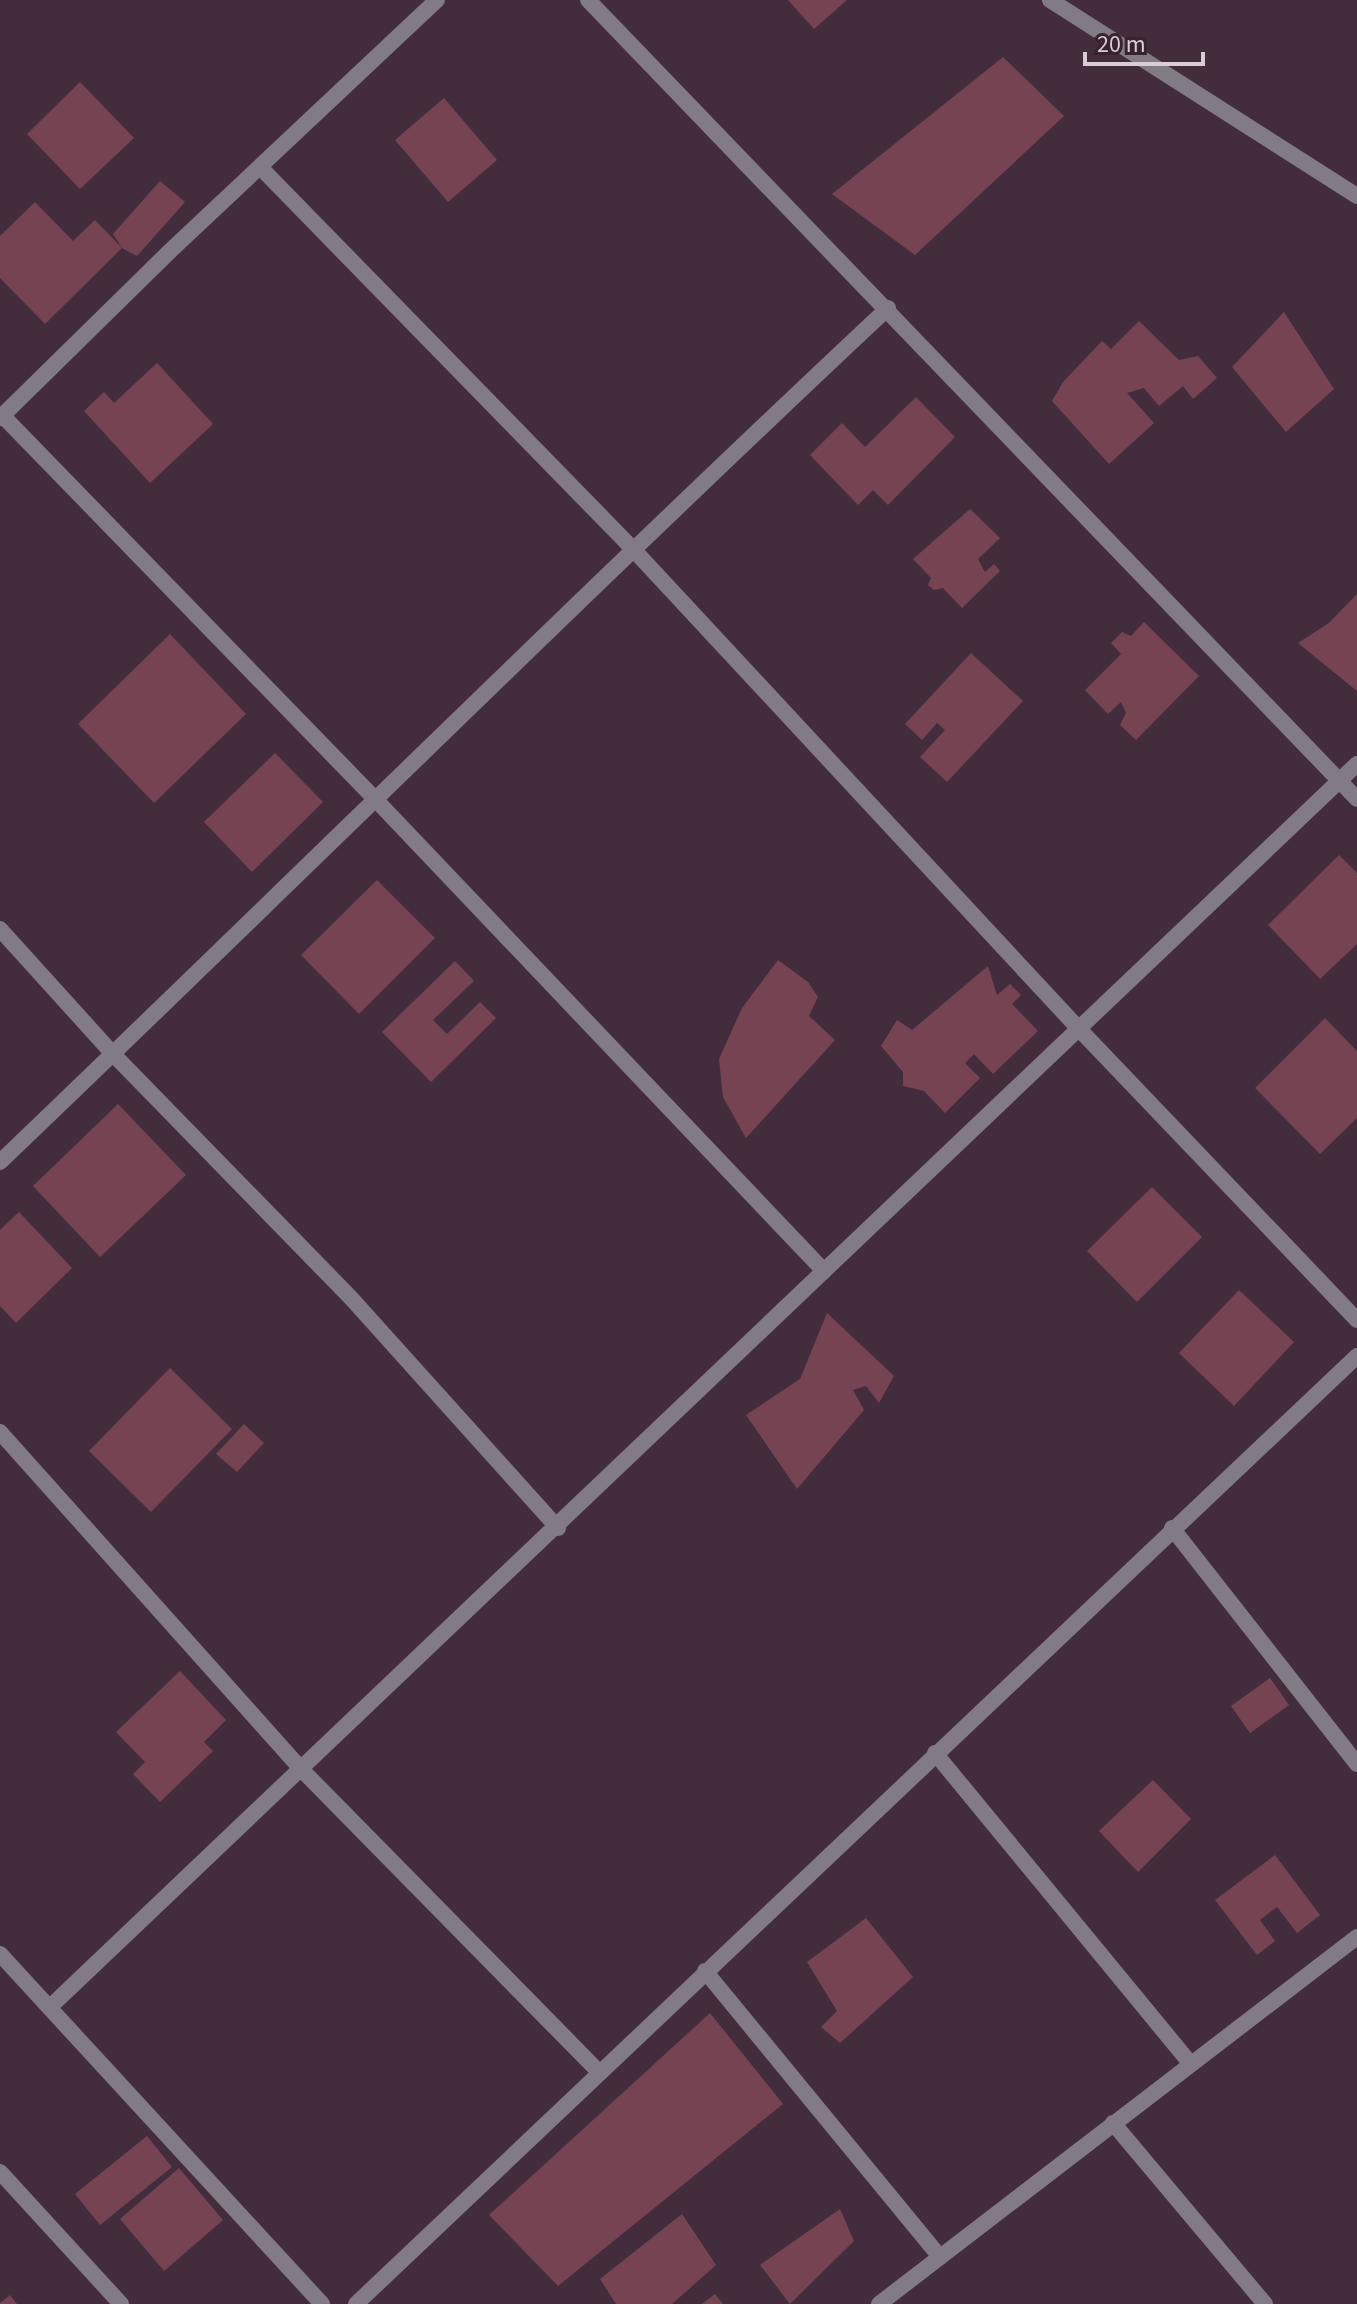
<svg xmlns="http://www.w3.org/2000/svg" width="1357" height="2304" viewBox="0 0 1357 2304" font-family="'Source Sans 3',sans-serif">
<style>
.building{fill:#764352}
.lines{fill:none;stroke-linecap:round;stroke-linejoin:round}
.street{stroke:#827a85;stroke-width:16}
</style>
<rect width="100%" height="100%" fill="#432d3c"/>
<g class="building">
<path d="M788,0H847L814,29Z"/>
<path d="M1003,57L1064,116L915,255L832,194Z"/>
<path d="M80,82L134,138L80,189L27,134Z"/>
<path d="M444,98L497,160L448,202L395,140Z"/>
<path d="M160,181L185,202L137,256L122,248L113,234Z"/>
<path d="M35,202L73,241L95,220L122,248L45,324L0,278V236Z"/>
<path d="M1284,312L1334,389L1286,432L1232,367Z"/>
<path d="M1139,321L1179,360L1198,356L1217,378L1193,399L1183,386L1159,406L1144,388L1127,393L1154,423L1109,464L1052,401L1063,382L1102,341L1111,349Z"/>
<path d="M157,363L213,424L150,483L84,411L104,392L114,403Z"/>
<path d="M916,397L955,437L888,505L873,490L858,505L810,455L842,423L865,447Z"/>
<path d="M970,509L1000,538L978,559L985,572L994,564L1000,571L962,608L943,588L934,590L928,585L931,578L913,559Z"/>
<path d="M1357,594V691L1298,643L1329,623Z"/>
<path d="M1144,622L1199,676L1136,740L1120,725L1126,713L1121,702L1108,714L1085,690L1121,654L1111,643L1122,632L1131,636Z"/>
<path d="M170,634L246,714L154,803L78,724Z"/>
<path d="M971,653L1023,701L947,782L920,757L945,730L937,723L922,740L905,724Z"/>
<path d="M275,753L323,802L252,872L204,822Z"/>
<path d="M1339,855L1357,873V944L1320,979L1268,925Z"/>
<path d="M377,880L435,938L359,1014L301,955Z"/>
<path d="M778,960L808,982L818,997L809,1016L835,1040L746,1138L723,1097L719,1059L742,1008Z"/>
<path d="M455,961L474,981L433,1020L447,1034L480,1002L496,1018L431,1082L382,1032Z"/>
<path d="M988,966L997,995L1010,984L1021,995L1012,1004L1038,1031L993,1074L974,1054L965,1063L980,1078L945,1113L924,1091L903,1086V1072L881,1046L897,1020L912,1030Z"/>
<path d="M1325,1018L1357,1051V1118L1320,1154L1255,1088Z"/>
<path d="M118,1104L186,1175L100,1257L33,1186Z"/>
<path d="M1152,1187L1202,1237L1137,1302L1087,1251Z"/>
<path d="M19,1212L72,1268L16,1323L0,1306V1230Z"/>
<path d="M1239,1290L1294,1342L1234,1406L1179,1353Z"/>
<path d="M827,1313L894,1376L879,1403L866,1386L853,1390L864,1410L797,1489L746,1415L800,1379Z"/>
<path d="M170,1368L232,1429L151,1512L89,1451Z"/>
<path d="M244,1424L264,1443L237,1472L216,1454Z"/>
<path d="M180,1671L226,1720L204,1742L213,1751L160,1802L133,1774L145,1762L116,1732Z"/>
<path d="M1270,1678L1289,1705L1250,1733L1231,1706Z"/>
<path d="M1153,1780L1191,1819L1138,1872L1099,1831Z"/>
<path d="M1275,1855L1320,1915L1297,1933L1277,1907L1260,1920L1275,1941L1257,1955L1215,1900Z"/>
<path d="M866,1918L913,1977L840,2043L821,2027L837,2011L807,1962Z"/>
<path d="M710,2013L783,2104L558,2286L489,2215Z"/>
<path d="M147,2136L172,2167L100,2225L75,2194Z"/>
<path d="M179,2168L223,2220L164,2271L120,2219Z"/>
<path d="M840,2209L854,2241L790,2304L760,2265Z"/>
<path d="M682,2214L716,2265L672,2304H616L600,2279Z"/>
<path d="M715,2294L723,2304H702Z"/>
<path d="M10,2295L17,2304H0V2303Z"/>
</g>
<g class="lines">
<g class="street">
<path d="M588,0L1357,799"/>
<path d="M1050,0L1357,196"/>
<path d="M260,167L632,548L1080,1030L1357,1320"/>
<path d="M2,415L377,801L824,1271"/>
<path d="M0,418L169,252L437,0"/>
<path d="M0,929L113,1054L351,1298L558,1528"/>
<path d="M0,1162C297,878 588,589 888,308"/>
<path d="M0,1432L302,1770L599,2072"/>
<path d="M1172,1528L1357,1764"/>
<path d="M935,1753L1190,2063"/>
<path d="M0,1954L322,2304"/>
<path d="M705,1971L940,2257"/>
<path d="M50,2007L1357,764"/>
<path d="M1113,2123L1265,2304"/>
<path d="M0,2172L121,2304"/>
<path d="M356,2304L1357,1356"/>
<path d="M879,2304L1357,1937"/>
</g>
</g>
<path d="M1085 52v12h118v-12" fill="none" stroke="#dbcdd6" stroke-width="4"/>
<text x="1097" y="52" font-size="24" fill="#dbcdd6" stroke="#382332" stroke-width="6" paint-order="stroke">20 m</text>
</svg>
